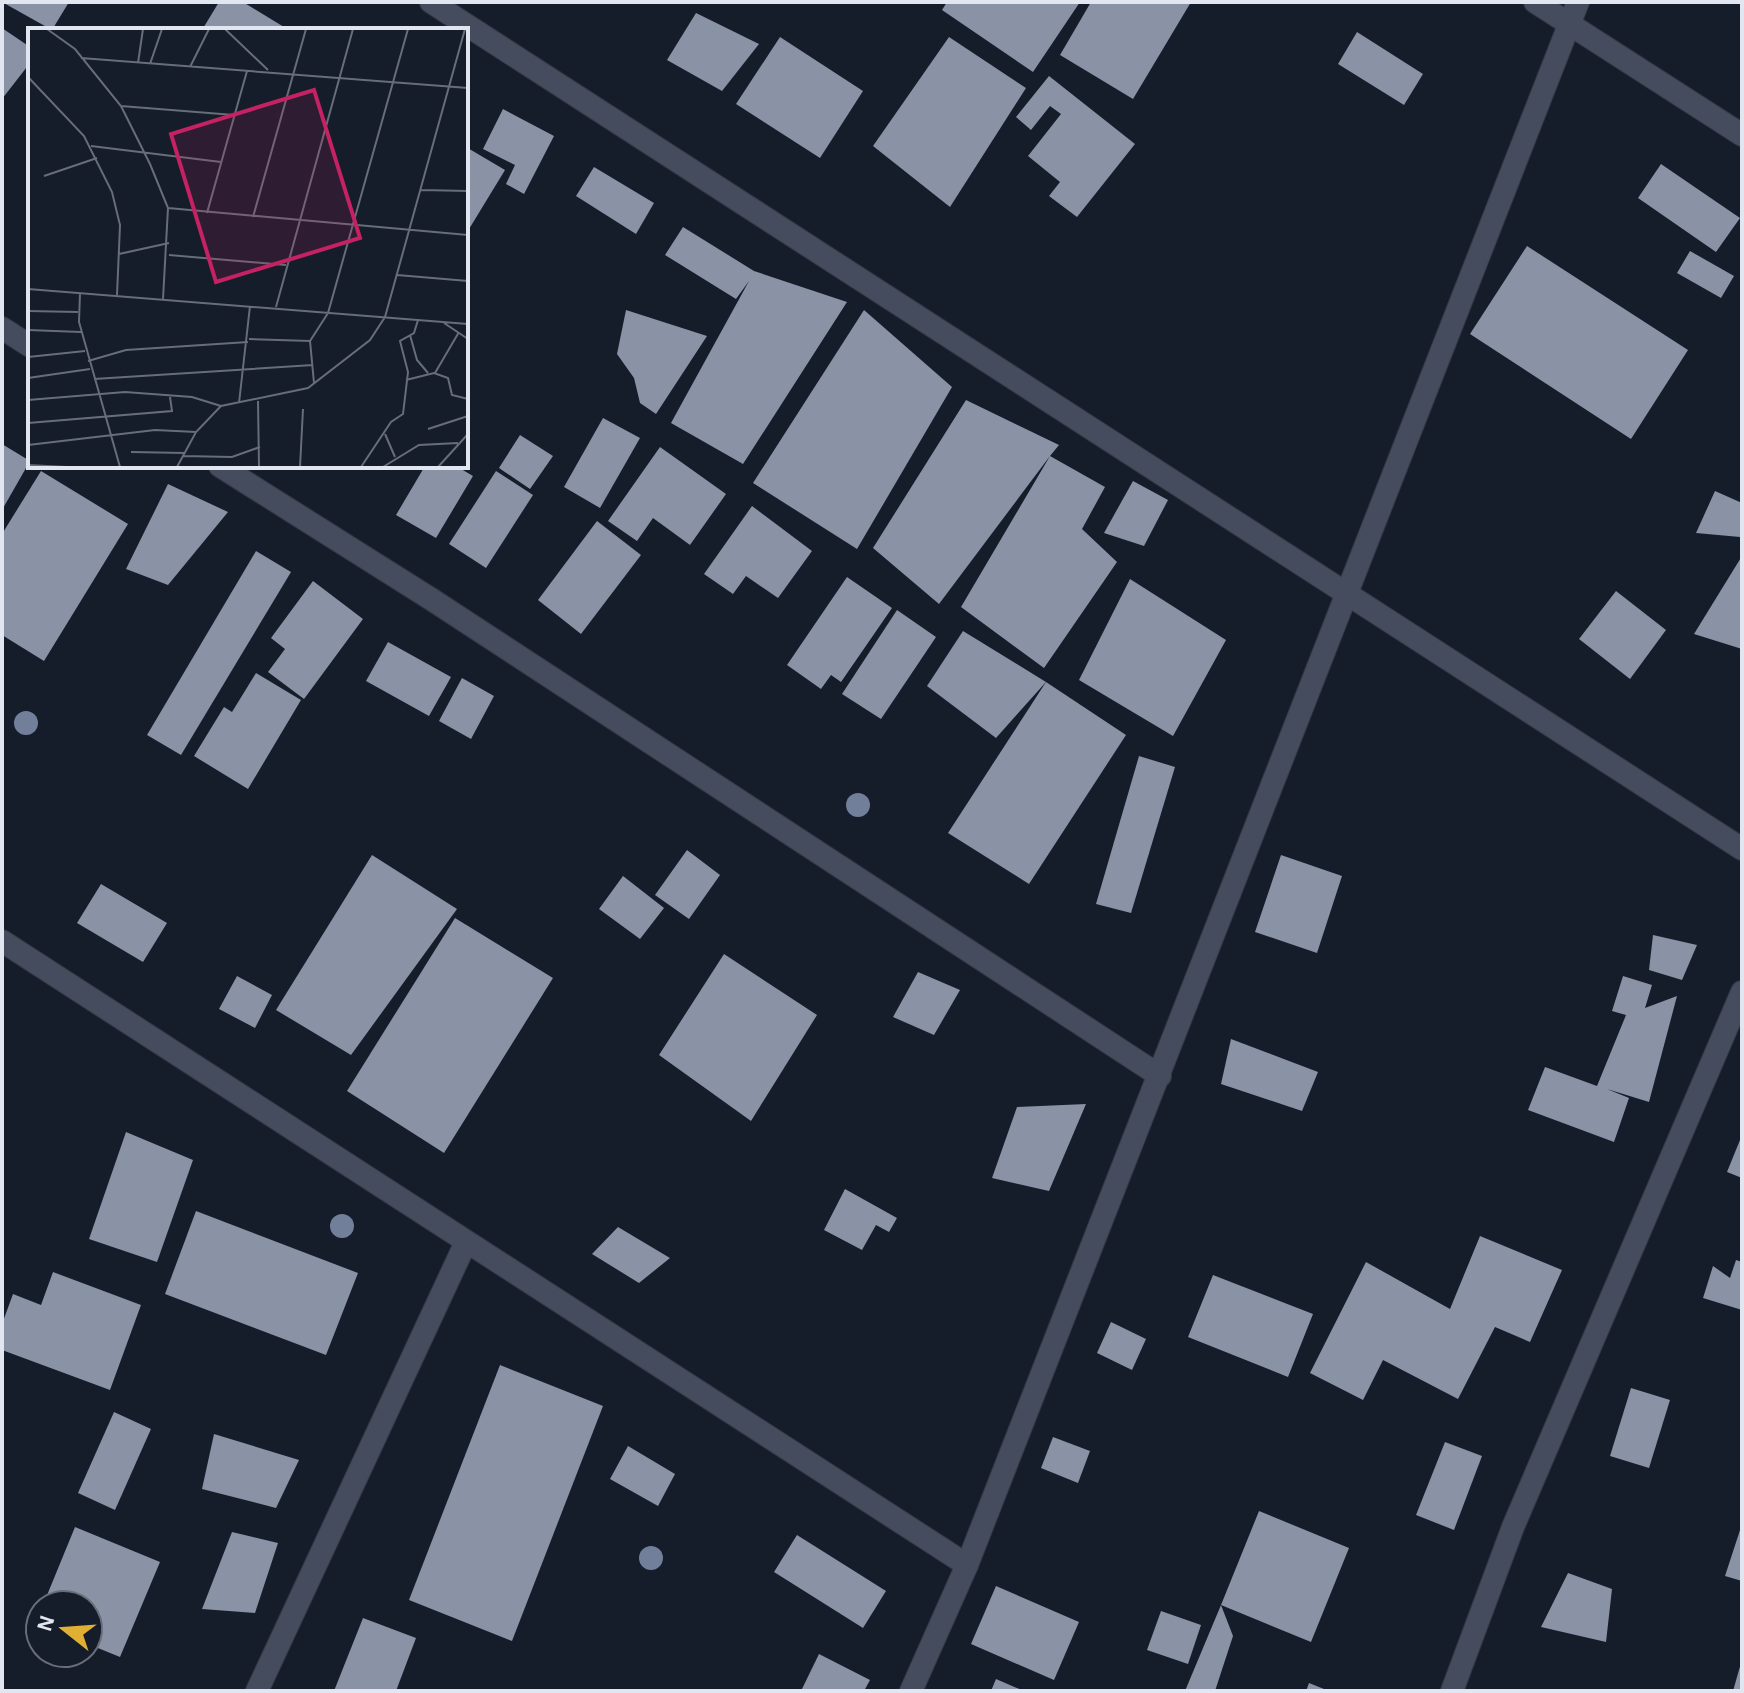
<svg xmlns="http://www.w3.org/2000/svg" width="1744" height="1693" viewBox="0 0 1744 1693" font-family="'Alegreya Sans',sans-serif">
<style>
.building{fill:#8a92a5}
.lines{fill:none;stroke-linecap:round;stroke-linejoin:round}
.minor-casing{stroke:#343743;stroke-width:24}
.minor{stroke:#444c5d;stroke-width:22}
.tree{fill:#727f9b}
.inset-road{fill:none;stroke:#676d79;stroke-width:2}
.view{fill:#c42262;fill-opacity:0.15;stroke:#c42262;stroke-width:4}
.inset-edge{fill:none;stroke:#e1e6f0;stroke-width:4}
</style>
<rect width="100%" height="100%" fill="#151c2a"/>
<g class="building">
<path d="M2,2H69L52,30Z"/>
<path d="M219,2H243L289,30H202Z"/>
<path d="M947,2H1080L1033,72L942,10Z"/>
<path d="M1091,2H1191L1133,99L1060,55Z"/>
<path d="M696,13L759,44L722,91L667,60Z"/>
<path d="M2,28L30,47V63L2,99Z"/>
<path d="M1357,32L1423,74L1404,105L1338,64Z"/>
<path d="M780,37L863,91L820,158L736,104Z"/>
<path d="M949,37L1026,88L950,207L873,146Z"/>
<path d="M1049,76L1135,144L1077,217L1049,196L1060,182L1028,156L1061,114L1050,106L1031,130L1016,117Z"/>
<path d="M503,109L554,136L524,194L506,184L515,165L483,149Z"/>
<path d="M466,147L505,170L466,234Z"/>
<path d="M1661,164L1740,218L1716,252L1638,198Z"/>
<path d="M594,167L654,203L636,234L576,196Z"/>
<path d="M683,227L754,271L847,302L743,464L671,423L749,281L736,299L665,255Z"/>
<path d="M1527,246L1688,350L1631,439L1470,334Z"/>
<path d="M1690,251L1734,276L1721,298L1677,273Z"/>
<path d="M626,310L707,336L656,414L640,403L634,378L617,354Z"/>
<path d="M864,310L952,387L857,549L753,483Z"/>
<path d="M966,400L1059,445L1050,456L1105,487L1082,529L1117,562L1044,668L961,607L1050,456L939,604L873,548Z"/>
<path d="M603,418L640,438L600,508L564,487Z"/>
<path d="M520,435L553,456L530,489L499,468Z"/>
<path d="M2,444L30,461L2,510Z"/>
<path d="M660,447L726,494L690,545L653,518L637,541L608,521Z"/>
<path d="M425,466H456L473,476L436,538L396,515Z"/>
<path d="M41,471L128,524L44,661L2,635V534Z"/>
<path d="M496,471L533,495L486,568L449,544Z"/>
<path d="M1133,481L1168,500L1144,546L1104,533Z"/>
<path d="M168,484L228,512L168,585L126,569Z"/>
<path d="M1715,491L1742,503L1740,537L1696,533Z"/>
<path d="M752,506L812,551L778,598L746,576L733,594L704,574Z"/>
<path d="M597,521L641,555L581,634L538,600Z"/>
<path d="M256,551L291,572L181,755L147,735Z"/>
<path d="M1742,556V649L1694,634Z"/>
<path d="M847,577L892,608L841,682L831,675L821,689L787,665Z"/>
<path d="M1130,579L1226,640L1173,736L1079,680Z"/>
<path d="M313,581L363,619L304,699L268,672L285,649L271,638Z"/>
<path d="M1616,591L1666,630L1630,679L1579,639Z"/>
<path d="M897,610L936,637L881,719L842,694Z"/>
<path d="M963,631L1046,682L996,738L927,686Z"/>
<path d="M388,642L451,677L429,716L366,681Z"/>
<path d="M256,673L301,700L248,789L194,756L224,707L232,712Z"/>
<path d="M462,678L494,696L471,739L439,721Z"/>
<path d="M1046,682L1126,735L1029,884L948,833Z"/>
<path d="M1139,756L1175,767L1131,913L1096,904Z"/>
<path d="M687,850L720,875L689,919L655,895Z"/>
<path d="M372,855L457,909L351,1055L276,1010Z"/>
<path d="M1281,855L1342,876L1317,953L1255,932Z"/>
<path d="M623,876L664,908L640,939L599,909Z"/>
<path d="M101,884L167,923L143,962L77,923Z"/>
<path d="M455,918L553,978L444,1153L347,1091Z"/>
<path d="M1653,935L1697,945L1682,980L1649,970Z"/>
<path d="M724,954L817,1015L751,1121L659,1055Z"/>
<path d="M918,972L960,990L934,1035L893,1017Z"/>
<path d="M237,976L272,995L255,1028L219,1009Z"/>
<path d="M1623,976L1652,985L1645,1008L1677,996L1649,1102L1607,1089L1629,1098L1614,1142L1528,1110L1545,1067L1597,1086L1626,1015L1612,1011Z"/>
<path d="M1231,1039L1318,1072L1302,1111L1221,1084Z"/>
<path d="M1086,1104L1049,1191L992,1178L1017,1107Z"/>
<path d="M126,1132L193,1160L157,1262L89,1239Z"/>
<path d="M1742,1135V1178L1727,1172Z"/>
<path d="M845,1189L897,1218L889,1232L876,1225L862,1250L824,1230Z"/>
<path d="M196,1211L358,1273L326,1355L165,1294Z"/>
<path d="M618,1227L670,1258L639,1283L592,1254Z"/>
<path d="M1480,1236L1562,1270L1530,1342L1495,1327L1458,1399L1383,1360L1363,1400L1310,1373L1366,1262L1450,1309Z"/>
<path d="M1736,1260L1742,1262V1310L1703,1298L1713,1266L1730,1278Z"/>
<path d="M53,1272L141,1305L110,1390L2,1350V1324L13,1294L41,1305Z"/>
<path d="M1213,1275L1313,1314L1288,1377L1188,1337Z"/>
<path d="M1111,1322L1146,1339L1132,1370L1097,1353Z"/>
<path d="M500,1365L603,1406L512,1641L409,1600Z"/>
<path d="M1631,1388L1670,1400L1649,1468L1610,1456Z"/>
<path d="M114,1412L151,1429L115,1510L78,1493Z"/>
<path d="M214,1434L299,1460L276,1508L202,1489Z"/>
<path d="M1053,1437L1090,1451L1078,1483L1041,1468Z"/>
<path d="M1445,1442L1482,1456L1454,1530L1416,1515Z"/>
<path d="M628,1446L675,1474L658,1506L610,1479Z"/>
<path d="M1259,1511L1349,1548L1311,1642L1221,1605Z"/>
<path d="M1742,1524V1581L1725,1576Z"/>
<path d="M75,1527L160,1562L120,1657L88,1644V1605H43Z"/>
<path d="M232,1532L278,1543L255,1613L202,1609Z"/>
<path d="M797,1535L886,1591L863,1628L774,1572Z"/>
<path d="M1568,1573L1612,1589L1606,1642L1541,1627Z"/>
<path d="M996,1586L1079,1622L1054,1680L971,1644Z"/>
<path d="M1221,1605L1233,1636L1215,1691H1185Z"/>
<path d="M1161,1611L1201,1625L1188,1664L1147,1650Z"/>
<path d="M363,1618L416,1638L396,1691H334Z"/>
<path d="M819,1654L870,1680L864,1691H801Z"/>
<path d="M1741,1663L1742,1691H1733Z"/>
<path d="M996,1679L1024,1691H991Z"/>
<path d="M1309,1683L1329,1691H1306Z"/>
</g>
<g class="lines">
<g class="minor-casing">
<g id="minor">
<path d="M431,2L1742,849"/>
<path d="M1535,2L1742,135"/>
<path d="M2,328L30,346"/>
<path d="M220,466L431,599L1160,1076"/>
<path d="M2,941L967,1565"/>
<path d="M257,1691L466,1242"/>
<path d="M911,1691L967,1565L1578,2"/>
<path d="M1452,1691L1513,1527L1742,992"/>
</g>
</g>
<use href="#minor" class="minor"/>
</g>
<g class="tree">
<circle cx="26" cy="723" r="12"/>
<circle cx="858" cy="805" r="12"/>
<circle cx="342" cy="1226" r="12"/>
<circle cx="651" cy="1558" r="12"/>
</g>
<g transform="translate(28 28)">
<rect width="440" height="440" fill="#151c2a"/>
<path class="inset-road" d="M19,1L47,21L93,78L122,136L140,180L135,271M197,1L240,42M53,30L440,60M110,35L115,1M122,36L134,1M162,39L181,1M0,49L56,108L84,164L92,197L89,267M93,78L206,87M63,118L193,134M16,148L69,130M393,162L440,163M140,180L440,207M179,185L219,43M225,189L278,1M91,226L141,215M141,227L258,237M369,247L440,253M0,261L440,296M52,265L51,294L92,439M248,279L325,1M0,283L50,284M416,295L440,311M0,302L53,304M382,307L389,332L400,345M221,311L282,313L300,285L380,1M282,313L286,355M0,329L57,323M60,333L98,322L220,314M407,345L431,304M0,350L62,341M66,351L285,337M378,352L406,345L420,350L424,367L440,371M0,372L97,364L164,369L193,378M230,373L231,439M211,375L222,278M0,395L144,383L142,369M400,401L440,388M357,406L367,429M0,417L127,402L168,404M103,424L157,425M155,428L204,429L232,419M0,437L39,439M149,439L168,404L193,378L280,360L342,312L357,289L437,1M272,439L275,381M333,439L363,394L375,386L380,344L372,313L386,305L390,292M355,439L391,417L430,415M410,439L440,406"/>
<path class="view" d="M286,62L332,210L188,254L143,106Z"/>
<rect width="440" height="440" class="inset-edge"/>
</g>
<rect width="1744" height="1693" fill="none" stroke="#e1e6f0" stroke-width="8"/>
<g transform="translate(64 1629) rotate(287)"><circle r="38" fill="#151c2a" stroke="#676d79" stroke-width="2"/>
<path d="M0-6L14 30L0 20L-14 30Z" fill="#e0b034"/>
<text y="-12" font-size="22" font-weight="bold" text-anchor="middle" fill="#e1e6f0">N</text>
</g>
</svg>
